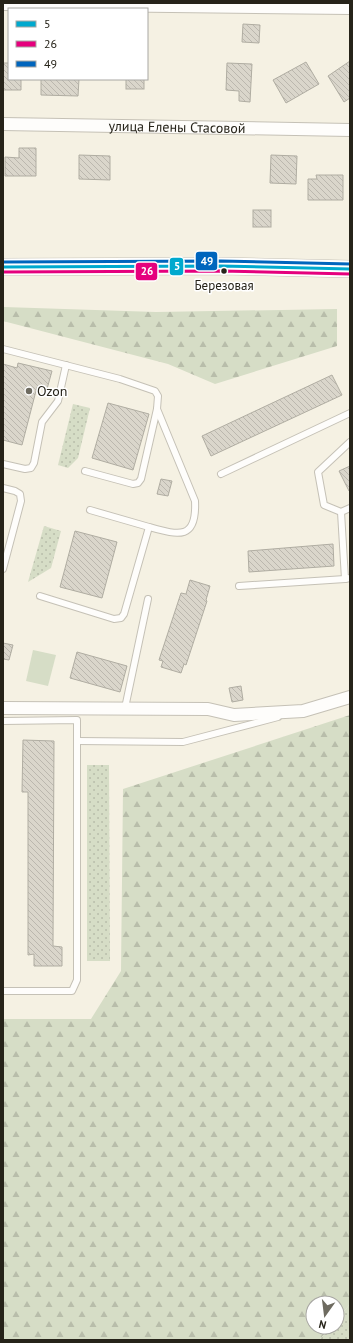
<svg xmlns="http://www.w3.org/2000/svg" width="353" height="1343" viewBox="0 0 353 1343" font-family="'PT Sans',sans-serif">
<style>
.grass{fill:#d6ddc6}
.forest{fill:url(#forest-firs)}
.park{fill:url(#park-dots)}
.building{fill:url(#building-back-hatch);stroke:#b0ada2}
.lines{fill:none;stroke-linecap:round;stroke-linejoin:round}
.service-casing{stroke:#c5c1b6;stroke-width:8}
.minor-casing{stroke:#c5c1b6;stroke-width:14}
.secondary-casing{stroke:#c5c1b6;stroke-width:18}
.service{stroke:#fefdfb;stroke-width:6}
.minor{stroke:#fefdfb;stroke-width:12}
.secondary{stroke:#fefdfb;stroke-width:17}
.bus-1-casing{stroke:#fff;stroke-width:6}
.bus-2-casing{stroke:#fff;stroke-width:6}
.bus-3-casing{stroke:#fff;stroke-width:6}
.bus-1{stroke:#00a9ce;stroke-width:3}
.bus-2{stroke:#e5007d;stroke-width:3}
.bus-3{stroke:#0065bd;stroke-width:3}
.bus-dot{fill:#262319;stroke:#fff;stroke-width:1.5}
.poi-dot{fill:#6e6b60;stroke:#fff;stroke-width:1.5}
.labels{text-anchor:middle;stroke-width:3;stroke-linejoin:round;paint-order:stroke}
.bus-label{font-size:13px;fill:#262319;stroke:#fff}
.street-label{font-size:14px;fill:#262319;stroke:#fff}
.poi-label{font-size:14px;fill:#262319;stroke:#fff;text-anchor:start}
.line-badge{stroke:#fff;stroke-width:1.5}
.badge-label{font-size:11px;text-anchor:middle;font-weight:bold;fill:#fff}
</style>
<defs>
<pattern id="forest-firs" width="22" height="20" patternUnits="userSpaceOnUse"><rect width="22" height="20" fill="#d6ddc6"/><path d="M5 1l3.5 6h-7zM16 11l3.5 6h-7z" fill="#b8bdaa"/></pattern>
<pattern id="park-dots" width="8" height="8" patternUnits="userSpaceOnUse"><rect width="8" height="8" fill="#d6ddc6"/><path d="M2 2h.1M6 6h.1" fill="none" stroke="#b8bdaa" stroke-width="1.8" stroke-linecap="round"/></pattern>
<pattern id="building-back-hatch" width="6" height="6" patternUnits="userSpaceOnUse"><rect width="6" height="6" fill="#dad6cb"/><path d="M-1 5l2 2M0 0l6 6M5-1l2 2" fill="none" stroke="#bbb7ae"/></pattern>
</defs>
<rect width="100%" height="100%" fill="#f5f1e3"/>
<path class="grass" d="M33,650L56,655L48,686L26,681Z"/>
<g class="forest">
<path d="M4,307L156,312L337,309V346L215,384L168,364L3,321Z"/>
<path d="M350,715V1304L337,1320V1303H313V1327H331L319,1340H3V1019H91L121,971L123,789Z"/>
</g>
<g class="park">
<path d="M73,404L90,408L78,458L68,468L58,465Z"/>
<path d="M44,526L61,531L51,568L28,582Z"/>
<path d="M87,765H109L110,961H87Z"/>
<path d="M350,1304V1340H319L331,1327H337V1320Z"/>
</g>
<g class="building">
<path d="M243,24L260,25L259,43L242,42Z"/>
<path d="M350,61V98L344,102L328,76Z"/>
<path d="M306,62L319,84L286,103L273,80Z"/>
<path d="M3,63H9V79H21V90H3Z"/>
<path d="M227,63L252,64L250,102L239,101V91L226,90Z"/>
<path d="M41,79H79L78,96L41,95Z"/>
<rect x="126" y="79" width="18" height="10"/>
<path d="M19,148H36V176H5V157L19,158Z"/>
<path d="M79,155L110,156V180L79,179Z"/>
<path d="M271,155L297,156L296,184L270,183Z"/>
<path d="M316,175H343V200H308V179H317Z"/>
<rect x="253" y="210" width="18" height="17"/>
<path d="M18,363L52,371L47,389L37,387L22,445L3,440V364L17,368Z"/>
<path d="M332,375L342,395L211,456L202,436Z"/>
<path d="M108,403L149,414L133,470L92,458Z"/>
<path d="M350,466V491H349L339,471Z"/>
<path d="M161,479L172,481L168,496L157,494Z"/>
<path d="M75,531L117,542L102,598L60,587Z"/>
<path d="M333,544L334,566L249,572L248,551Z"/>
<path d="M190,580L210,586L206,600L207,601L186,665L184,664L181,673L161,667L163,661L159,660L181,593L186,594Z"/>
<path d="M3,643L13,645L9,660L3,659Z"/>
<path d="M77,652L127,666L120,692L70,678Z"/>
<path d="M241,686L243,700L232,702L229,688Z"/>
<path d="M23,740L54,741L53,946L62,947V966H34V954L28,955V792H22Z"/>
</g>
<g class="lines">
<g class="service-casing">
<g id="service">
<path d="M3,349L120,379L155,391L158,396L157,409L195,501C197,541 178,535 149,527L124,614L121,618L114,619L40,596"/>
<path d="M350,442L318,472L324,505L341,512L350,508"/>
<path d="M3,464L25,469L31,468L34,463L42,422L58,401L66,365"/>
<path d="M85,471L133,484L138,483L141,479L157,409"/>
<path d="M221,474L350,413"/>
<path d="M3,488L15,491L20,494L21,501L3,569"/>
<path d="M90,510L149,527"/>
<path d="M341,512L345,579L350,578"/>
<path d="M239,586L345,579"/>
<path d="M125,708L148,599"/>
<path d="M3,721L77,720V980L72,991H3"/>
<path d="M77,741L183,742L278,717"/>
</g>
</g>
<g class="minor-casing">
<g id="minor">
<path d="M3,4L350,8"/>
<path id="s1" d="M3,124L350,130"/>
<path d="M3,708L208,709L234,715L303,711L350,697"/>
</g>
</g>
<g class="secondary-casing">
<path id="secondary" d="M3,267L221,266L350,269"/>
</g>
<use href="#service" class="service"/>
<use href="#minor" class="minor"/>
<use href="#secondary" class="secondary"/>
<g class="bus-1-casing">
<path id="bus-1" d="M3,267L221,266L350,269"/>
</g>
<g class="bus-2-casing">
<path id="bus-2" d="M3,272L221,271L350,274"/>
</g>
<g class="bus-3-casing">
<path id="bus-3" d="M3,262L221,261L350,264"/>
</g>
<use href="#bus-1" class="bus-1"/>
<use href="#bus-2" class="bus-2"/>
<use href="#bus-3" class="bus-3"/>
</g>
<circle class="bus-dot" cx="224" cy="271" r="3.5"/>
<circle class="poi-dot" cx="29" cy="391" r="4"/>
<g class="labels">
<g class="bus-label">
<text x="224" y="290">Березовая</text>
</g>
<g class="street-label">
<text dy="5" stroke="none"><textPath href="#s1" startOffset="174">улица Елены Стасовой</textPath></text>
</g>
<g class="poi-label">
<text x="37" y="396">Ozon</text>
</g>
</g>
<g class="line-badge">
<rect x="195" y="251" width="23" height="20" rx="4" fill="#0065bd"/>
<rect x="169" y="257" width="15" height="19" rx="4" fill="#00a9ce"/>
<rect x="135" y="262" width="23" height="19" rx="4" fill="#e5007d"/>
</g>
<g class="badge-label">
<text x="207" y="265">49</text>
<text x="177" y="270">5</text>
<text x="147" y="275">26</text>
</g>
<rect width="353" height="1343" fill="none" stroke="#262319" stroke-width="8"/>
<rect x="8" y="8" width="140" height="72" fill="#ffffff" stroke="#a8a7a3"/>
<rect x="16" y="21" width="20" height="6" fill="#00a9ce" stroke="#a8a7a3"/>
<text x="44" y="28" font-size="12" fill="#262319">5</text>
<rect x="16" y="41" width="20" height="6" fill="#e5007d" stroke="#a8a7a3"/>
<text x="44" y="48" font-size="12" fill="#262319">26</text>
<rect x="16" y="61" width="20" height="6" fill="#0065bd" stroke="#a8a7a3"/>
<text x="44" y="68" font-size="12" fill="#262319">49</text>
<g transform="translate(325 1315) rotate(194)"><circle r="19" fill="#ffffff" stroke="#a8a7a3"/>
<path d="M0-3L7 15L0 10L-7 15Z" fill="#6e6b60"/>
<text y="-6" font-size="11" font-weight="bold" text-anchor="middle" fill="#262319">N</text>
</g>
</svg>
